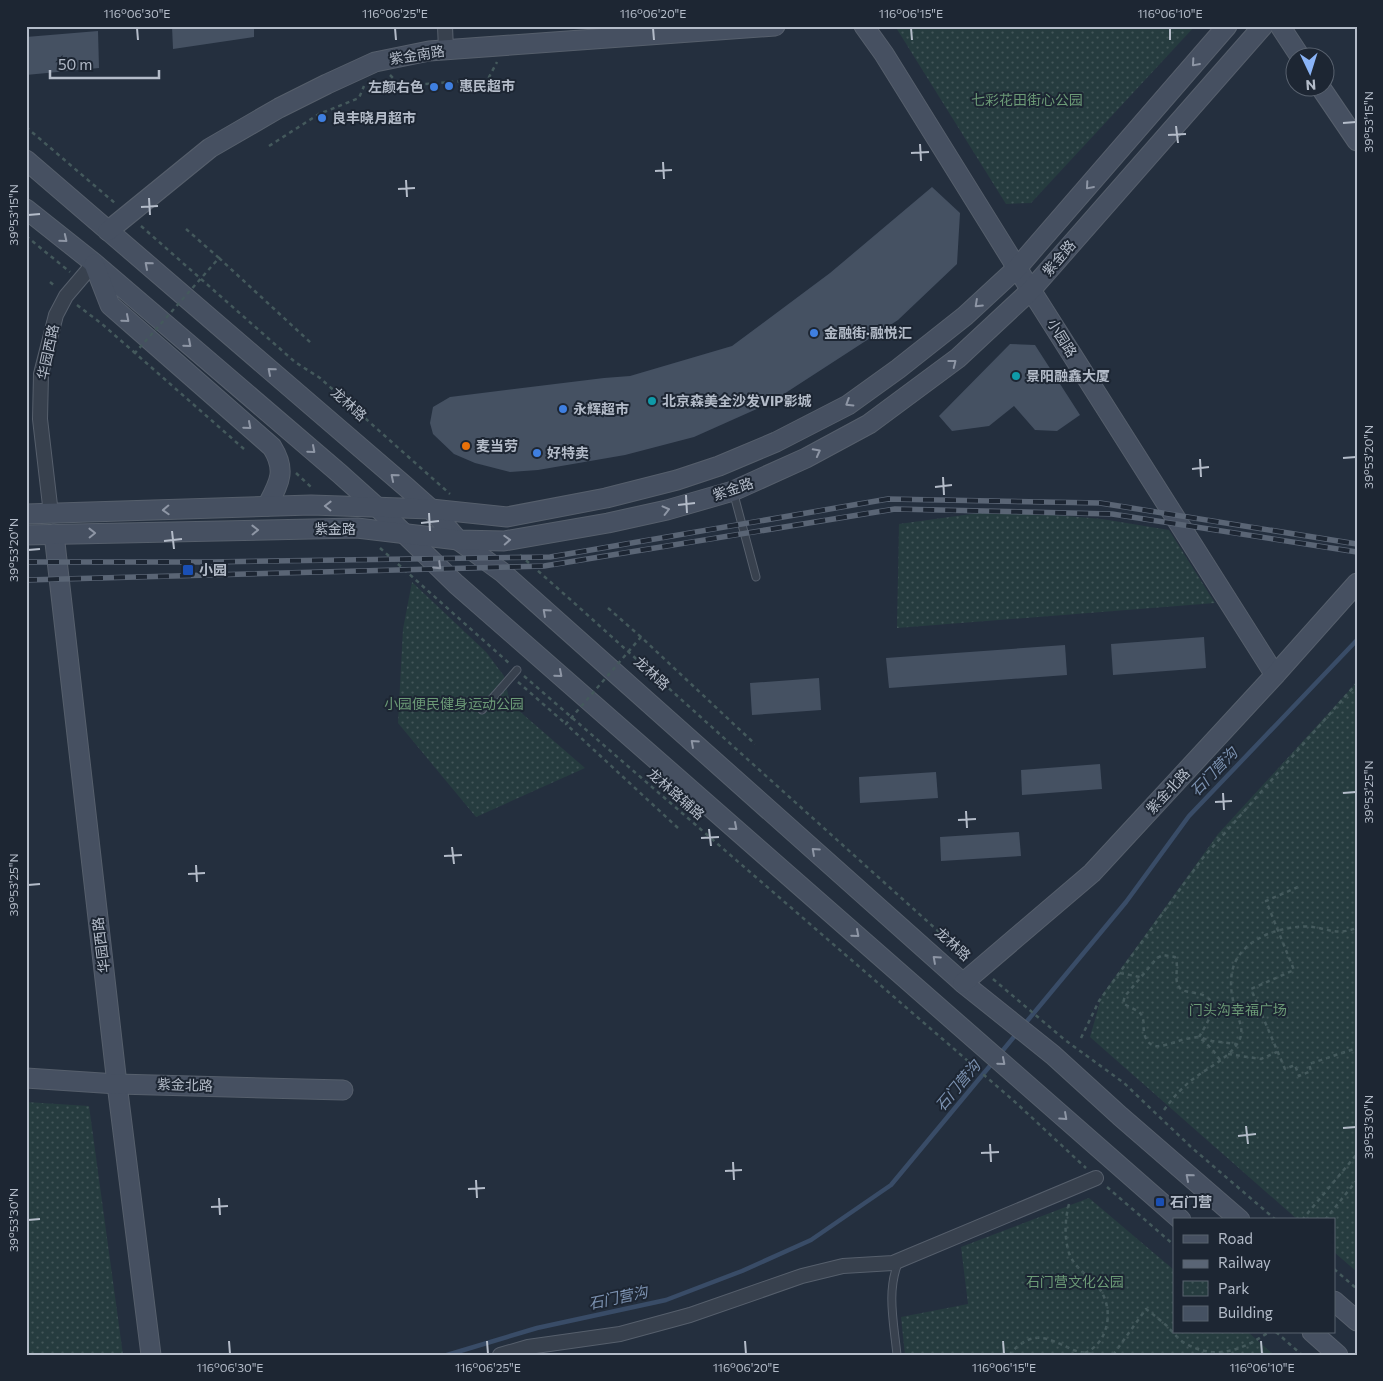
<svg xmlns="http://www.w3.org/2000/svg" width="1383" height="1381" viewBox="0 0 1383 1381" font-family="Commissioner,'Noto Sans SC',sans-serif">
<style>
.park{fill:url(#park-dots)}
.lines{fill:none;stroke-linecap:round;stroke-linejoin:round}
.stream{stroke:#394c67;stroke-width:4.5}
.building{fill:#455162}
.lane-casing{stroke:#565f6c;stroke-width:9}
.street-casing{stroke:#565f6c;stroke-width:16}
.secondary-casing{stroke:#565f6c;stroke-width:21}
.path{stroke:#44595c;stroke-width:2.5;stroke-dasharray:4 4;stroke-linecap:butt}
.lane{stroke:#38414e;stroke-width:7}
.street{stroke:#38414e;stroke-width:14}
.secondary{stroke:#465061;stroke-width:19}
.rail-casing{stroke:#5a6575;stroke-width:5.5}
.rail{stroke:#1d2633;stroke-width:4;stroke-dasharray:11;stroke-linecap:butt}
.path-bridge{stroke:#44595c;stroke-width:2.5;stroke-dasharray:4 4;stroke-linecap:butt}
.oneway{stroke:#8e96a5}
.ticks{fill:none;stroke:#b4bcc9;stroke-width:2}
.shop-dot{fill:#3f7fe0;stroke:#1d2633;stroke-width:2}
.culture-dot{fill:#0f9aa8;stroke:#1d2633;stroke-width:2}
.food-dot{fill:#e8710a;stroke:#1d2633;stroke-width:2}
.transit-dot{fill:#1a4fb4;stroke:#1d2633;stroke-width:2}
.labels{text-anchor:middle;stroke-width:4;stroke-linejoin:round;paint-order:stroke}
.street-label{font-size:14px;fill:#b4bcc9;stroke:#1d2633}
.poi-label{font-size:14px;font-weight:bold;fill:#b4bcc9;stroke:#1d2633;text-anchor:start}
.park-label{font-size:14px;fill:#6b9a76;stroke:#1d2633}
.water-label{font-size:15px;font-style:italic;fill:#7c92b1;stroke:#1d2633}
.neatline{fill:none;stroke:#b4bcc9;stroke-width:2}
.ticks-label{font-size:12px;text-anchor:middle;fill:#b4bcc9}
</style>
<defs>
<pattern id="park-dots" width="8" height="8" patternUnits="userSpaceOnUse" patternTransform="scale(1.25)"><rect width="8" height="8" fill="#263c3f"/><path d="M2 2h.1M6 6h.1" fill="none" stroke="#435659" stroke-width="1.8" stroke-linecap="round"/></pattern>
</defs>
<rect width="100%" height="100%" fill="#242f3e"/>
<g class="park">
<path d="M895,26H1195L1031,203L1006,204Z"/>
<path d="M1000,510L1102,519L1169,530L1215,603L897,628L899,524Z"/>
<path d="M412,582L486,652L504,676L510,703L585,768L476,817L398,723L403,629Z"/>
<path d="M1357,682V1272L1334,1252V1220H1298L1090,1037L1102,995L1218,834Z"/>
<path d="M26,1102L89,1106L123,1355H26Z"/>
<path d="M1089,1198L1174,1270V1332H1248L1274,1355H905L901,1317L968,1304L961,1247Z"/>
</g>
<g class="lines">
<g class="stream">
<path d="M1023,1026L1126,902L1189,816L1357,640"/>
<path d="M999,1055L1018,1032"/>
<path d="M447,1355L537,1328L666,1300L742,1271L811,1240L891,1185L994,1061"/>
</g>
</g>
<g class="building">
<path d="M172,26H254V37L173,49Z"/>
<path d="M98,31L99,68L26,75V37Z"/>
<path d="M932,187L960,213L957,264L898,320L770,403L694,437L625,455L538,470L510,472L475,463L454,454L433,434L430,423L433,407L450,397L604,378L630,376L732,346L830,273Z"/>
<path d="M1010,344L1035,345L1080,415L1057,431L1035,430L1014,406L989,426L952,431L939,416Z"/>
<path d="M1204,637L1206,668L1113,675L1111,644Z"/>
<path d="M1065,645L1067,675L889,688L886,658Z"/>
<path d="M819,678L821,710L752,715L750,683Z"/>
<path d="M1100,764L1102,789L1022,795L1021,770Z"/>
<path d="M936,772L938,798L860,803L859,777Z"/>
<path d="M1019,832L1021,856L941,861L940,837Z"/>
</g>
<g class="lines">
<g class="lane-casing">
<g id="lane">
<path d="M733,491L756,577"/>
<path d="M482,710L517,670"/>
<path d="M897,1355C894,1324 886,1290 899,1261"/>
</g>
</g>
<g class="street-casing">
<g id="street">
<path d="M445,26L446,50"/>
<path d="M51,514L40,419L41,374L56,315L66,296L94,263"/>
<path d="M500,1355L528,1347L620,1334L690,1315L802,1276L843,1266L893,1263L1096,1178"/>
</g>
</g>
<g class="secondary-casing">
<g id="secondary">
<path d="M864,26L884,54L1017,268L1275,675"/>
<path d="M1280,26L1301,58"/>
<path d="M1321,88L1357,141"/>
<path d="M26,160L405,486L431,509L458,540L502,572L963,983L1053,1055L1120,1116L1240,1220"/>
<path d="M26,209L94,263L339,473L377,507L456,584L1181,1220"/>
<path d="M108,231L210,148L279,108L327,84L375,62L429,51L775,26"/>
<path d="M94,264L110,305L272,447C287,471 279,483 267,506"/>
<path d="M26,514L311,505L431,509L507,517L606,498L677,480L719,466L776,442L848,405L898,369L965,316L1017,268L1227,26"/>
<path d="M54,534L117,1084L151,1355"/>
<path d="M26,535L357,528L458,540L504,541L608,523L667,510L733,491L806,458L869,424L958,358L1031,290L1263,26"/>
<path d="M963,983L1092,873L1275,675L1357,583"/>
<path d="M26,1078L117,1084L343,1090"/>
<path d="M1334,1301L1357,1321"/>
<path d="M1312,1332L1338,1355"/>
</g>
</g>
<g class="path">
<path d="M390,75L401,86L488,79L497,62"/>
<path d="M26,127L116,204"/>
<path d="M269,146L319,114L359,98L364,86"/>
<path d="M141,226L295,362L320,378L450,494"/>
<path d="M186,229L219,258"/>
<path d="M26,236L70,272"/>
<path d="M50,282L56,287"/>
<path d="M77,305L102,324L135,353"/>
<path d="M296,473L312,488"/>
<path d="M380,548L510,664"/>
<path d="M520,555L572,601L968,958"/>
<path d="M608,608L641,637"/>
<path d="M524,676L1014,1101L1086,1168"/>
<path d="M518,682L566,724"/>
<path d="M1298,887L1266,901L1294,970L1251,989L1285,1069L1295,1065L1299,1076L1311,1071L1309,1064L1357,1048"/>
<path d="M1120,973L1140,977"/>
<path d="M993,979L1065,1040L1124,1083L1191,1147L1276,1220"/>
<path d="M1081,1038L1099,1001L1202,859L1357,683"/>
<path d="M1228,1054L1261,1059L1277,1052"/>
<path d="M1220,1060L1212,1049L1199,1037C1191,1038 1183,1039 1176,1042C1164,1045 1151,1052 1145,1036C1142,1029 1146,1020 1140,1013C1136,1009 1128,1007 1123,1003L1125,996L1157,958L1163,955L1175,957C1180,968 1173,977 1179,987C1182,991 1185,991 1189,992C1195,993 1204,994 1208,998C1219,1007 1204,1028 1199,1037L1212,1041L1236,1044"/>
<path d="M1164,1110C1170,1102 1176,1094 1184,1087C1200,1070 1227,1062 1239,1041C1245,1029 1238,1019 1235,1008C1225,973 1233,949 1268,934C1281,929 1299,925 1313,927C1332,930 1337,935 1357,928"/>
<path d="M1107,1187L1174,1245"/>
<path d="M1069,1204C1065,1219 1064,1237 1069,1253C1075,1270 1092,1277 1101,1291C1114,1312 1108,1343 1085,1353"/>
<path d="M1302,1220L1357,1154"/>
<path d="M1325,1220L1357,1180"/>
<path d="M1334,1269L1357,1289"/>
<path d="M1276,1332L1302,1355"/>
<path d="M1009,1355C1032,1329 1046,1337 1073,1350C1082,1353 1092,1354 1101,1355"/>
<path d="M1113,1355L1146,1309C1153,1314 1160,1320 1167,1326C1172,1331 1177,1338 1183,1342C1214,1361 1241,1351 1269,1332"/>
</g>
<use href="#lane" class="lane"/>
<use href="#street" class="street"/>
<use href="#secondary" class="secondary"/>
<g class="rail-casing">
<g id="rail">
<path d="M26,562H209L550,557L888,499L1100,503L1357,544"/>
<path d="M26,580L544,566L895,509L1112,514L1357,552"/>
</g>
</g>
<use href="#rail" class="rail"/>
<g class="path-bridge">
<path d="M244,449L135,353L219,258L311,343"/>
<path d="M678,828L566,724L641,637L755,744"/>
</g>
</g>
<defs><path id="oneway-chevron" d="M-2-3.5L2.5 0L-2 3.5" fill="none" stroke-width="1.6" stroke-linecap="round" stroke-linejoin="round" transform="scale(1.25)"/></defs>
<g class="oneway">
<use href="#oneway-chevron" transform="translate(1195 63) rotate(131)"/>
<use href="#oneway-chevron" transform="translate(1089 186) rotate(131)"/>
<use href="#oneway-chevron" transform="translate(64 239) rotate(39)"/>
<use href="#oneway-chevron" transform="translate(148 265) rotate(-139)"/>
<use href="#oneway-chevron" transform="translate(978 304) rotate(137)"/>
<use href="#oneway-chevron" transform="translate(126 319) rotate(41)"/>
<use href="#oneway-chevron" transform="translate(188 344) rotate(41)"/>
<use href="#oneway-chevron" transform="translate(953 363) rotate(-38)"/>
<use href="#oneway-chevron" transform="translate(271 371) rotate(-139)"/>
<use href="#oneway-chevron" transform="translate(849 403) rotate(148)"/>
<use href="#oneway-chevron" transform="translate(248 426) rotate(41)"/>
<use href="#oneway-chevron" transform="translate(312 450) rotate(41)"/>
<use href="#oneway-chevron" transform="translate(817 452) rotate(-28)"/>
<use href="#oneway-chevron" transform="translate(394 477) rotate(-140)"/>
<use href="#oneway-chevron" transform="translate(328 506) rotate(-179)"/>
<use href="#oneway-chevron" transform="translate(166 510) rotate(178)"/>
<use href="#oneway-chevron" transform="translate(666 510) rotate(-14)"/>
<use href="#oneway-chevron" transform="translate(255 530) rotate(-1)"/>
<use href="#oneway-chevron" transform="translate(92 533) rotate(-1)"/>
<use href="#oneway-chevron" transform="translate(507 540) rotate(-3)"/>
<use href="#oneway-chevron" transform="translate(438 566) rotate(44)"/>
<use href="#oneway-chevron" transform="translate(546 612) rotate(-138)"/>
<use href="#oneway-chevron" transform="translate(559 674) rotate(41)"/>
<use href="#oneway-chevron" transform="translate(694 743) rotate(-138)"/>
<use href="#oneway-chevron" transform="translate(734 827) rotate(41)"/>
<use href="#oneway-chevron" transform="translate(815 851) rotate(-138)"/>
<use href="#oneway-chevron" transform="translate(856 934) rotate(41)"/>
<use href="#oneway-chevron" transform="translate(936 959) rotate(-138)"/>
<use href="#oneway-chevron" transform="translate(1002 1062) rotate(41)"/>
<use href="#oneway-chevron" transform="translate(1064 1117) rotate(42)"/>
<use href="#oneway-chevron" transform="translate(1189 1177) rotate(-139)"/>
</g>
<path class="ticks" d="M137,28L138,40M395,28L396,40M653,28L654,40M911,28L912,40M1170,28V40M1343,123L1356,122M1176,126L1178,143M1168,135L1186,134M920,144L921,161M911,153L929,152M663,162L664,179M655,171L672,170M406,180L407,197M398,189L415,188M149,198L150,215M141,207L158,206M28,215L40,214M1343,458L1356,457M1200,459L1201,477M1192,469L1209,467M943,477L944,495M935,487L952,485M686,495L687,513M678,505L695,503M429,513L430,531M421,523L439,521M172,531L174,549M164,541L182,539M28,550L40,549M1223,793L1224,810M1343,793L1356,792M1215,802L1232,801M966,811L967,828M958,820L976,819M709,829L711,846M701,838L719,837M452,847L454,864M444,856L462,855M196,865L197,882M188,874L205,873M28,885L40,884M1246,1126L1248,1144M1343,1128L1356,1127M1238,1136L1256,1134M990,1144L991,1162M981,1153L999,1152M733,1162L734,1180M725,1171L742,1170M476,1180L477,1198M468,1189L485,1188M219,1198L220,1215M211,1207L228,1206M28,1220L40,1219M229,1341L230,1354M487,1341L488,1354M745,1341L746,1354M1003,1341L1004,1354M1261,1341L1262,1354"/>
<g class="shop-dot">
<circle cx="449" cy="86" r="5"/>
<circle cx="434" cy="87" r="5"/>
<circle cx="322" cy="118" r="5"/>
<circle cx="814" cy="333" r="5"/>
<circle cx="563" cy="409" r="5"/>
<circle cx="537" cy="453" r="5"/>
</g>
<g class="culture-dot">
<circle cx="1016" cy="376" r="5"/>
<circle cx="652" cy="401" r="5"/>
</g>
<circle class="food-dot" cx="466" cy="446" r="5"/>
<g class="transit-dot">
<rect x="182" y="564" width="12" height="12" rx="2.5"/>
<rect x="1155" y="1197" width="10" height="10" rx="2.5"/>
</g>
<g class="labels">
<g class="street-label">
<text transform="translate(417 55) rotate(-9)" y="5">紫金南路</text>
<text transform="translate(1059 258) rotate(-49)" y="5">紫金路</text>
<text transform="translate(1062 338) rotate(58)" y="5">小园路</text>
<text transform="translate(48 352) rotate(-78)" y="5">华园西路</text>
<text transform="translate(349 404) rotate(42)" y="5">龙林路</text>
<text transform="translate(733 489) rotate(-19)" y="5">紫金路</text>
<text x="335" y="534">紫金路</text>
<text transform="translate(652 673) rotate(42)" y="5">龙林路</text>
<text transform="translate(1168 791) rotate(-47)" y="5">紫金北路</text>
<text transform="translate(676 794) rotate(41)" y="5">龙林路辅路</text>
<text transform="translate(953 944) rotate(42)" y="5">龙林路</text>
<text transform="translate(101 945) rotate(-97)" y="5">华园西路</text>
<text transform="translate(185 1085) rotate(2)" y="5">紫金北路</text>
</g>
<g class="poi-label">
<text x="459" y="91">惠民超市</text>
<text x="424" y="92" text-anchor="end">左颜右色</text>
<text x="332" y="123">良丰晓月超市</text>
<text x="824" y="338">金融街·融悦汇</text>
<text x="1026" y="381">景阳融鑫大厦</text>
<text x="662" y="406">北京森美全沙发VIP影城</text>
<text x="573" y="414">永辉超市</text>
<text x="476" y="451">麦当劳</text>
<text x="547" y="458">好特卖</text>
<text x="199" y="575">小园</text>
<text x="1170" y="1207">石门营</text>
</g>
<g class="park-label">
<text x="1027" y="105">七彩花田街心公园</text>
<text x="454" y="709">小园便民健身运动公园</text>
<text x="1238" y="1015">门头沟幸福广场</text>
<text x="1075" y="1287">石门营文化公园</text>
</g>
<g class="water-label">
<text transform="translate(1214 772) rotate(-46)" y="5">石门营沟</text>
<text transform="translate(958 1086) rotate(-50)" y="5">石门营沟</text>
<text transform="translate(618 1298) rotate(-12)" y="5">石门营沟</text>
</g>
</g>
<rect width="1383" height="1381" fill="none" stroke="#1d2633" stroke-width="55"/>
<rect x="1173" y="1218" width="162" height="115" fill="#1d2633" stroke="#59626f"/>
<rect x="1183" y="1235" width="25" height="8" fill="#465061" stroke="#59626f"/>
<text x="1218" y="1244" font-size="15" fill="#b4bcc9">Road</text>
<rect x="1183" y="1260" width="25" height="8" fill="#5a6575" stroke="#59626f"/>
<text x="1218" y="1268" font-size="15" fill="#b4bcc9">Railway</text>
<rect x="1183" y="1281" width="25" height="15" fill="url(#park-dots)" stroke="#59626f"/>
<text x="1218" y="1294" font-size="15" fill="#b4bcc9">Park</text>
<rect x="1183" y="1306" width="25" height="15" fill="#455162" stroke="#59626f"/>
<text x="1218" y="1318" font-size="15" fill="#b4bcc9">Building</text>
<g transform="translate(1310 72) rotate(176)"><circle r="24" fill="#1d2633" stroke="#59626f"/>
<path d="M0-4L9 19L0 12L-9 19Z" fill="#8ab4f8"/>
<text y="-8" font-size="14" font-weight="bold" text-anchor="middle" fill="#b4bcc9">N</text>
</g>
<path d="M50 70v8h109v-8" fill="none" stroke="#b4bcc9" stroke-width="2.5"/>
<text x="58" y="70" font-size="15" fill="#b4bcc9" stroke="#1d2633" stroke-width="4" paint-order="stroke">50 m</text>
<rect x="28" y="28" width="1328" height="1326" class="neatline"/>
<g class="ticks-label">
<text x="137" y="18">116°06'30"E</text>
<text x="395" y="18">116°06'25"E</text>
<text x="653" y="18">116°06'20"E</text>
<text x="911" y="18">116°06'15"E</text>
<text x="1170" y="18">116°06'10"E</text>
<text transform="translate(1369 122) rotate(-90)" y="4">39°53'15"N</text>
<text transform="translate(14 215) rotate(-90)" y="4">39°53'15"N</text>
<text transform="translate(1369 457) rotate(-90)" y="4">39°53'20"N</text>
<text transform="translate(14 550) rotate(-90)" y="4">39°53'20"N</text>
<text transform="translate(1369 792) rotate(-90)" y="4">39°53'25"N</text>
<text transform="translate(14 885) rotate(-90)" y="4">39°53'25"N</text>
<text transform="translate(1369 1127) rotate(-90)" y="4">39°53'30"N</text>
<text transform="translate(14 1220) rotate(-90)" y="4">39°53'30"N</text>
<text x="230" y="1372">116°06'30"E</text>
<text x="488" y="1372">116°06'25"E</text>
<text x="746" y="1372">116°06'20"E</text>
<text x="1004" y="1372">116°06'15"E</text>
<text x="1262" y="1372">116°06'10"E</text>
</g>
</svg>
